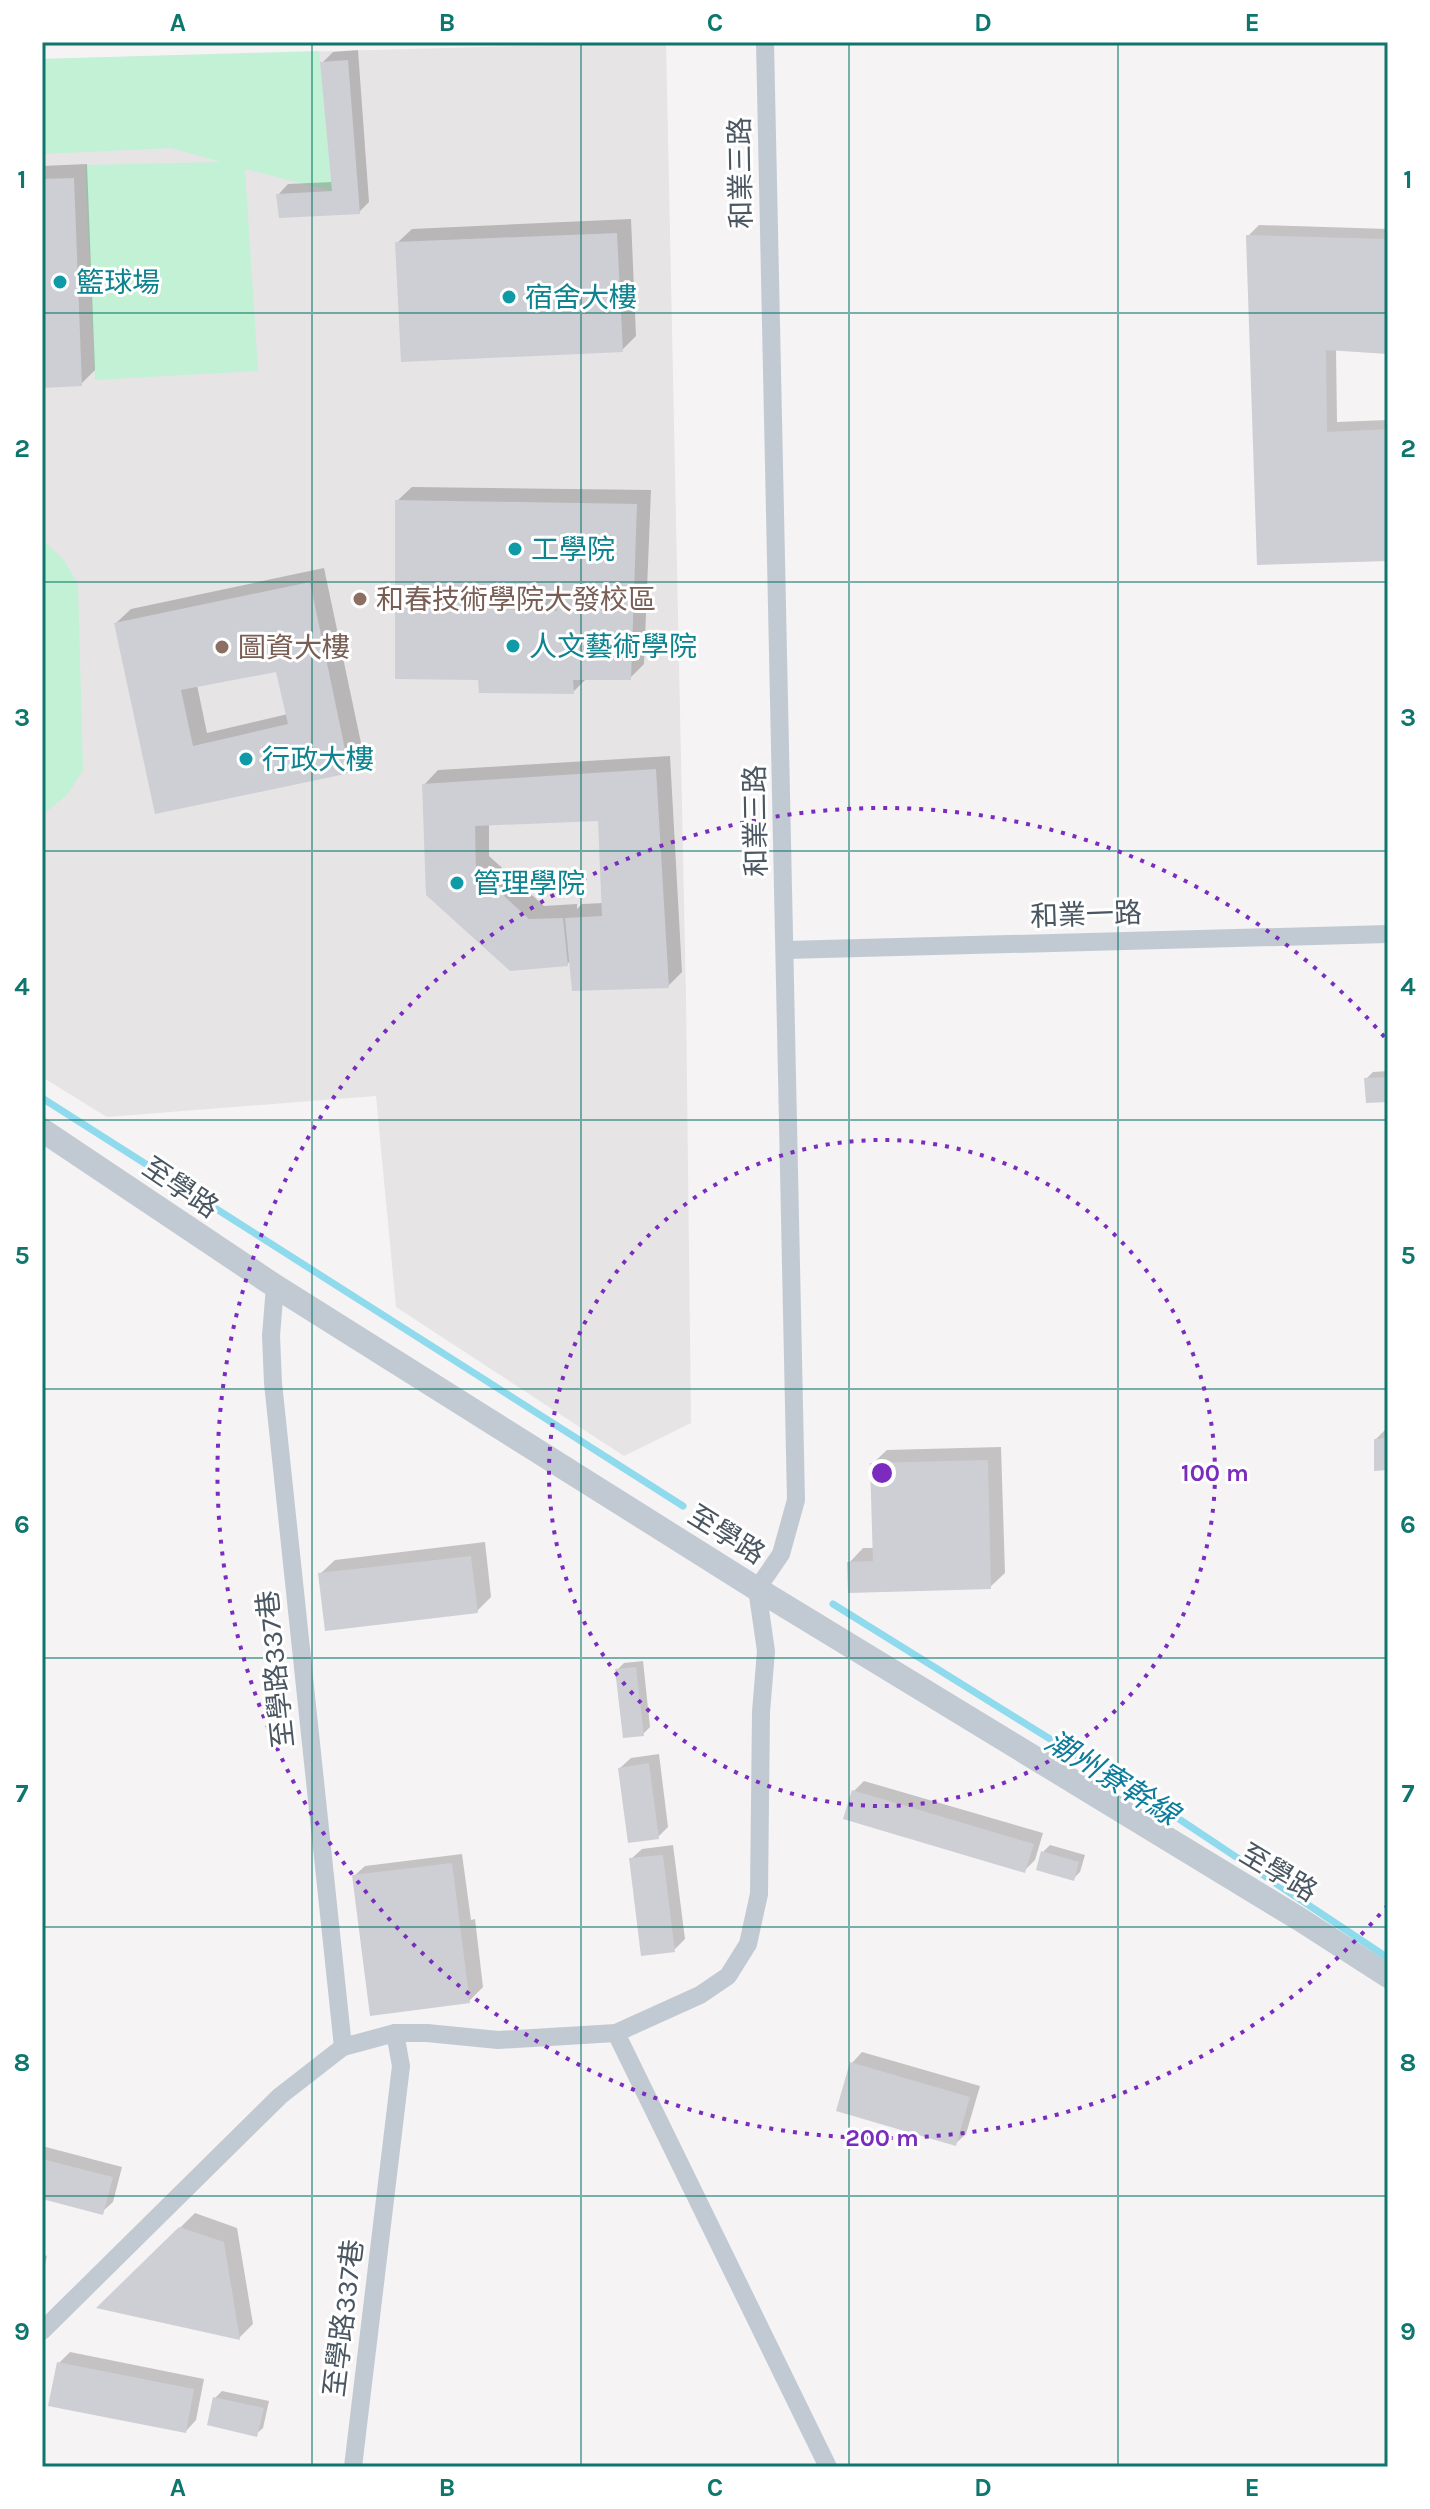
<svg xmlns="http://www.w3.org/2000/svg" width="1430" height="2509" viewBox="0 0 1430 2509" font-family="Karla,'Noto Sans TC',sans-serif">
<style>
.education{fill:#e6e4e5}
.green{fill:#c3f1d5}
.shadow{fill:#0003;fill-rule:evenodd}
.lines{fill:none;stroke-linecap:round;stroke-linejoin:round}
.stream{stroke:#90daee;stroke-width:7}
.building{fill:#cdcfd5;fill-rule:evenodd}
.minor{stroke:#c1cad2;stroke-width:18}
.tertiary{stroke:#c1cad2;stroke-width:24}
.grid{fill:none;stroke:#0f766e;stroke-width:2;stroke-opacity:0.55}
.ring{fill:none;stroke:#7b2cbf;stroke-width:4;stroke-dasharray:4 8}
.culture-dot{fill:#0f9aa8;stroke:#fff;stroke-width:3}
.education-dot{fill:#8d6e63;stroke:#fff;stroke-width:3}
.labels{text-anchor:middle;stroke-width:6;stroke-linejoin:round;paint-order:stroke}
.street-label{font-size:28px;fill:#4a5661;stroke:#fff}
.culture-label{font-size:28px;fill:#0d838f;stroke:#fff;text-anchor:start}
.education-label{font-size:28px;fill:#785e54;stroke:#fff;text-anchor:start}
.water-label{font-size:30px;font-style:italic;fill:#0c7c9b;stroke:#fff}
.centre{fill:#7b2cbf;stroke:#fff;stroke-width:4}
.ring-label{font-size:24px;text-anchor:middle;font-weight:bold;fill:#7b2cbf;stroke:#fff;stroke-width:6;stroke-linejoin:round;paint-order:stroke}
.neatline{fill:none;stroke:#0f766e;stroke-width:3}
.grid-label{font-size:26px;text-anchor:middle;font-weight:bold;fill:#0f766e}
</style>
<rect width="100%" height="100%" fill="#f5f3f3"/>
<path class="education" d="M666,42L686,998L691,1423L624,1456L396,1307L376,1096L107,1117L42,1077V59Z"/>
<g class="green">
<path d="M319,51L332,191L245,169L258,371L95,380L85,165L221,162L171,148L42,154V59Z"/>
<path d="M42,539L64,560L78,584L83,770L67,795L42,815Z"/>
</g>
<g class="shadow">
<path d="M358,50L369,202L359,212L278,195L288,184L333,182L322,63L333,52Z"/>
<path d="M87,164L95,370L81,384L42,385V166Z"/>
<path d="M631,219L636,336L622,350L397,243L412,229Z"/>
<path d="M1259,225L1388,229V352L1336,348L1337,422L1388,420V559L1259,563L1248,236Z"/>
<path d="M412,487L651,490L644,664L630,678H587L573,692L480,678L397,501Z"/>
<path d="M324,568L364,757L349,771L156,812L116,623L131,609ZM277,669L288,714L207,733L197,685Z"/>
<path d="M670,756L682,972L668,986L571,960L567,964L510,969L424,785L438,770ZM600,819L604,903L582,904L577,909V904L544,906L489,856V823Z"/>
<path d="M1388,1071V1100L1366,1079L1373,1072Z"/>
<path d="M1386,1429H1388V1468L1376,1439Z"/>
<path d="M1001,1447L1005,1573L990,1587L849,1563L863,1548H875L872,1464L887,1450Z"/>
<path d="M485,1542L491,1597L477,1611L320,1574L335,1560Z"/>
<path d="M643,1661L650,1727L643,1734L617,1670L624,1663Z"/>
<path d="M659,1754L668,1827L658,1837L620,1768L631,1758Z"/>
<path d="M864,1781L1043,1833L1035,1860L1025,1870L854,1791Z"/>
<path d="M673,1845L685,1939L674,1950L631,1859L642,1849Z"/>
<path d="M1050,1845L1085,1855L1080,1872L1073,1879L1043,1852Z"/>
<path d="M462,1854L471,1920L475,1919L483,1987L469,2001L354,1876L365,1866Z"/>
<path d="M862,2052L980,2086L966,2134L955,2144L852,2063Z"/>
<path d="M42,2146L122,2167L113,2202L102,2212L42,2196Z"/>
<path d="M195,2213L237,2228L253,2324L239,2338L100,2307Z"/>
<path d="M42,2254L47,2256L42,2277Z"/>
<path d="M70,2352L204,2379L196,2420L186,2431L59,2363Z"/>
<path d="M222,2391L269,2401L263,2428L256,2434L215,2398Z"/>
</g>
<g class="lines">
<g class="stream">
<path d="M42,1098L683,1506"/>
<path d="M833,1604L1182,1821L1388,1958"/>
</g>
</g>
<g class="building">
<path d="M348,60L360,214L279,218L276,194L332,191L320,62Z"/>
<path d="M74,178L82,386L42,388V179Z"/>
<path d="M617,233L623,352L401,362L395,242Z"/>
<path d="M1246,235L1388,239V354L1326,350L1327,432L1388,429V561L1257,565Z"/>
<path d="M395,500L637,504L631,680H573L574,694L479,693L478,680L395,679ZM469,595L558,596L557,611L469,608Z"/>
<path d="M310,582L350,773L155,814L114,623ZM276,672L288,724L193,746L181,690Z"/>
<path d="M656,769L669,988L572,991L565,918L602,916L598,821L475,826L476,870L529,919L563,918L568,966L510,971L426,895L422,784Z"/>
<path d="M1388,1077V1102L1366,1103L1364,1078Z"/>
<path d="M1388,1438V1470L1374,1471V1439Z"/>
<path d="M988,1460L991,1589L848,1593L847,1562L873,1561L870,1463Z"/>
<path d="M471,1556L478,1613L325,1631L318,1573Z"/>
<path d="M636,1667L644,1736L623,1738L615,1669Z"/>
<path d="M649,1763L659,1839L628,1843L618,1768Z"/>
<path d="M852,1790L1034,1844L1025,1873L843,1819Z"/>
<path d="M1041,1851L1079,1862L1074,1881L1036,1870Z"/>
<path d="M663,1855L675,1952L641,1956L629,1858Z"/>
<path d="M452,1863L470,2003L370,2016L352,1875Z"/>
<path d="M850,2062L970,2097L956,2146L836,2111Z"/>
<path d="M42,2159L113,2177L103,2215L42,2199Z"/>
<path d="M179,2227L224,2242L240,2340L96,2308Z"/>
<path d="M57,2362L194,2389L186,2433L48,2406Z"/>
<path d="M213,2397L264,2408L257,2437L207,2425Z"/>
</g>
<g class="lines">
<g class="minor">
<path d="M786,950L1388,934"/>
<path d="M275,1286L271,1336L273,1383L343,2047"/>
<path d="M616,2033L828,2467"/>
<path d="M42,2331L280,2096L343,2047L395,2033H427L498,2040L616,2033L700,1995L728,1976L748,1944L759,1894L761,1712L766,1651L757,1589L781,1554L796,1500L765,42"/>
<path d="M353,2467L401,2066L395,2033"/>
</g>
<path class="tertiary" d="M42,1130L275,1286L757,1589L1301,1920L1388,1976"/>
</g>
<path class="grid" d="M312,42V2467M581,42V2467M849,42V2467M1118,42V2467M42,313H1388M42,582H1388M42,851H1388M42,1120H1388M42,1389H1388M42,1658H1388M42,1927H1388M42,2196H1388"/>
<g class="ring">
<circle cx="882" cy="1473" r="333"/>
<path d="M1388 1905A665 665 0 1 1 1388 1041"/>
</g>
<g class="culture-dot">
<circle cx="60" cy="282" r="8"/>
<circle cx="509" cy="297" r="8"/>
<circle cx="515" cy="549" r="8"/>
<circle cx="513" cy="646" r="8"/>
<circle cx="246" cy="759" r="8"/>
<circle cx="457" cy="883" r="8"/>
</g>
<g class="education-dot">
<circle cx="360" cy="599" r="8"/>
<circle cx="222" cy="647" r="8"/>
</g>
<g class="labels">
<g class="street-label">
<text transform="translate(740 173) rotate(-91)" y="10">和業三路</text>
<text transform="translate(755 821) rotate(-91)" y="10">和業三路</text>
<text transform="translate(1086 914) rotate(-2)" y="10">和業一路</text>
<text transform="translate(181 1187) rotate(34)" y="10">至學路</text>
<text transform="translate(727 1534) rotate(32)" y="10">至學路</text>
<text transform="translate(275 1669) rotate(-96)" y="10">至學路337巷</text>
<text transform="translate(1279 1872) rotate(31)" y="10">至學路</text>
<text transform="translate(343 2318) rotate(-83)" y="10">至學路337巷</text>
</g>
<g class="culture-label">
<text x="76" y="292">籃球場</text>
<text x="525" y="307">宿舍大樓</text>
<text x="531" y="559">工學院</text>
<text x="529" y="656">人文藝術學院</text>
<text x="262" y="769">行政大樓</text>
<text x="473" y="893">管理學院</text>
</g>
<g class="education-label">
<text x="376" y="609">和春技術學院大發校區</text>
<text x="238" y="657">圖資大樓</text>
</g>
<g class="water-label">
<text transform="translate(1112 1778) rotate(32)" y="10">潮州寮幹線</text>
</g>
</g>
<circle cx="882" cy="1473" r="12" class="centre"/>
<g class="ring-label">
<text x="1215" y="1481">100 m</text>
<text x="882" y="2146">200 m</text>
</g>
<rect width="1430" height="2509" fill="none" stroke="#ffffff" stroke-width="88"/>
<rect x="44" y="44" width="1342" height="2421" class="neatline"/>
<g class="grid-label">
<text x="178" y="31">A</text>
<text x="447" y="31">B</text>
<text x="715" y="31">C</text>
<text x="983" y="31">D</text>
<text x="1252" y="31">E</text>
<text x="22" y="188">1</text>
<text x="1408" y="188">1</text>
<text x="22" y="457">2</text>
<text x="1408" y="457">2</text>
<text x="22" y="726">3</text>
<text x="1408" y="726">3</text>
<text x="22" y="995">4</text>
<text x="1408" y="995">4</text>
<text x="22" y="1264">5</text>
<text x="1408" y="1264">5</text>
<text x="22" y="1533">6</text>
<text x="1408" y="1533">6</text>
<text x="22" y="1802">7</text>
<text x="1408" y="1802">7</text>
<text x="22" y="2071">8</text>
<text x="1408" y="2071">8</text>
<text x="22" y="2340">9</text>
<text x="1408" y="2340">9</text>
<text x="178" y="2496">A</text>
<text x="447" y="2496">B</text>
<text x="715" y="2496">C</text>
<text x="983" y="2496">D</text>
<text x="1252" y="2496">E</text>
</g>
</svg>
